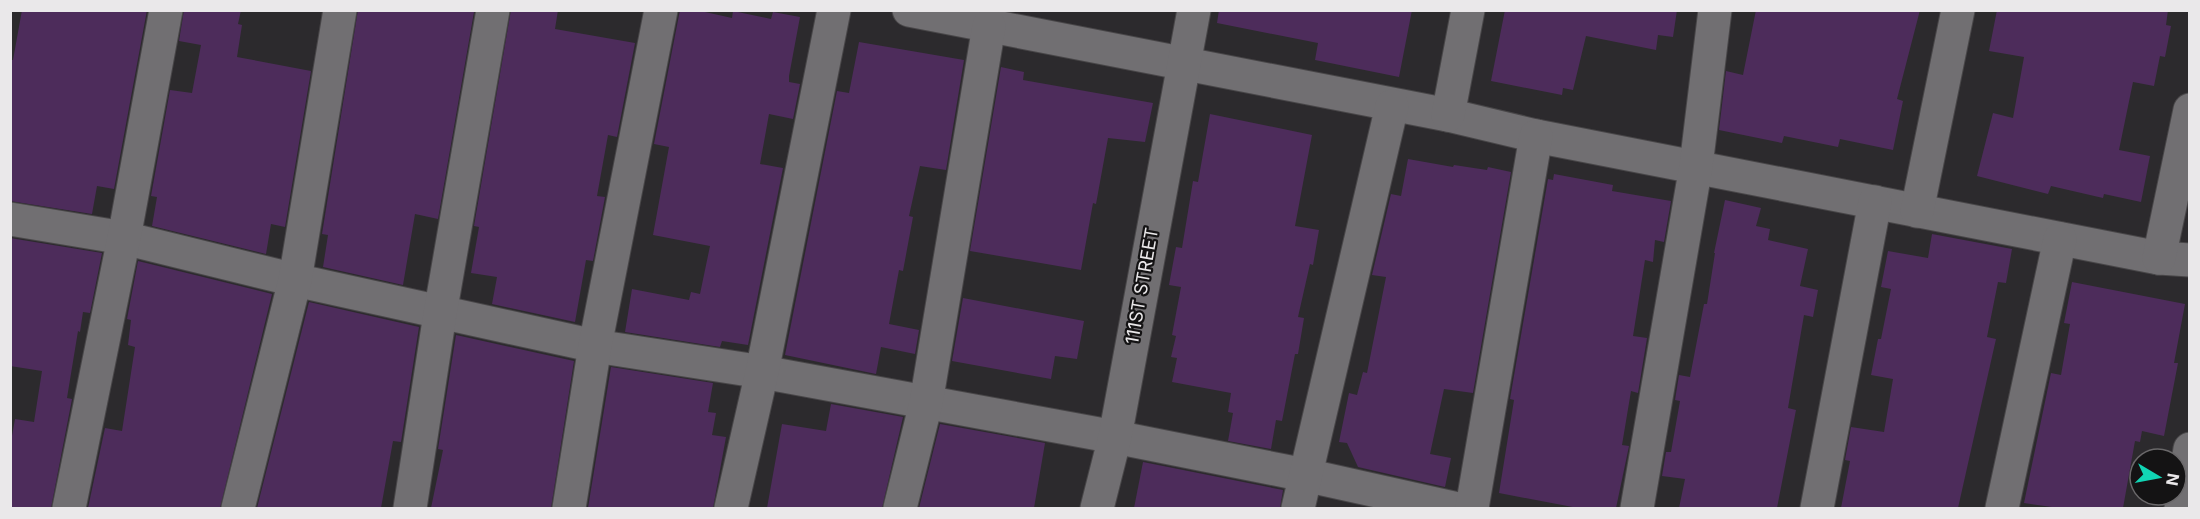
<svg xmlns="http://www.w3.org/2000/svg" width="2200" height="519" viewBox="0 0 2200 519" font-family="Inter,sans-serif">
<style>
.building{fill:#4d2c5b}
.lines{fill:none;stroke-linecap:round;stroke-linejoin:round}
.street-casing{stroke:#484648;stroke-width:35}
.street{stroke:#716f72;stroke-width:33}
.labels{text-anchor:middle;stroke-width:4.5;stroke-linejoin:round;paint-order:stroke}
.street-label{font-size:18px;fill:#eae8ea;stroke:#141314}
</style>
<rect width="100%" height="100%" fill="#2c2a2d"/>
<g class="building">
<path d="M22,10H147L114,189L97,186L92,214L10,201V60H13Z"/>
<path d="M184,10H241L238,24L242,25L237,57L311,71L285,227L271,224L266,254L152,226L157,197L151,196L170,90L192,93L201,45L179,41Z"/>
<path d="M358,10L474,12L438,219L415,214L403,285L323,267L328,235L322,234Z"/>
<path d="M511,10H558L555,29L635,43L617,137L608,135L597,196L605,197L593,261L586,260L575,322L492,304L497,277L471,273L479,227L474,226Z"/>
<path d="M680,10H696L732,18L733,11L771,19L773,12L800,17L789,76V82L800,84L793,119L769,114L760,164L783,168L748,345L722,341L720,347L625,332L632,289L689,300L691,292L700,294L710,246L653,235L669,147L654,144Z"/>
<path d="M1219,10H1412L1399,77L1315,60L1318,43L1217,23Z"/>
<path d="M1505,10H1677L1673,37L1658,35L1656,50L1586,36L1573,90L1563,88L1562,95L1491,81Z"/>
<path d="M1756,10H1920L1897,99L1903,101L1893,150L1840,139L1838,147L1784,136L1782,143L1719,130L1726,71L1743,75Z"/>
<path d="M1997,10H2168L2166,25L2171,26L2165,57L2160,56L2154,86L2133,82L2119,150L2150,156L2141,202L2104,194L2103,198L2051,186L2048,194L1977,176L1993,113L2013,118L2024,57L1989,51Z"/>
<path d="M859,42L964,60L946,170L920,166L909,216L913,217L903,271L899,270L889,324L919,330L915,354L881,347L876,374L785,355L837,91L849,93Z"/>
<path d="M1001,67L1024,72L1023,80L1153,103L1145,142L1108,138L1096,204L1093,203L1081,270L970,251Z"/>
<path d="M1210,114L1312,135L1295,226L1319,230L1313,265L1310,264L1298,317L1304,318L1298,354H1295L1282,421L1276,420L1271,449L1228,441L1233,413L1228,412L1231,393L1172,382L1177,358L1171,357L1176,336L1172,335L1181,287L1169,285L1176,247L1182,248L1193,181L1198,182Z"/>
<path d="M1408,159L1453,167L1454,165L1487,170L1488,167L1511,172L1473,393L1444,389L1430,454L1451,458L1445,487L1358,467L1347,443L1339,442L1349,393L1357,395L1363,372L1367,373L1386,277L1372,275L1391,194L1401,196Z"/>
<path d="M1554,174L1613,185L1612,191L1671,201L1664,242L1655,240L1653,262L1645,260L1633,336L1647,338L1638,393L1631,391L1622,445L1629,446L1616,508H1578L1499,493L1514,400L1510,399L1548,179L1553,180Z"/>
<path d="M1725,200L1761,208L1756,226L1770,229L1768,240L1808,249L1800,286L1818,290L1813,317L1804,315L1788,408L1796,410L1777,508H1679L1685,479L1662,476L1666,452H1671L1680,401L1675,400L1679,375L1690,377L1704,304H1707L1715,253H1714Z"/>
<path d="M1932,234L2012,249L2006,283L1998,282L1987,337L1996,339L1958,508H1841L1850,461L1845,460L1851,427L1884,432L1893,379L1871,375L1878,339H1881L1891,289L1881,287L1888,251L1928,258Z"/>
<path d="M10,238L102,253L90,313L83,312L80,332L78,331L67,398L72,399L51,508H10V447L15,419L34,422L42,371L10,366Z"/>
<path d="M138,261L272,294L220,508H88L105,428L122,431L135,347L128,345L131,320L127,319Z"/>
<path d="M2072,282L2185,304L2174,363H2178L2164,436L2142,431L2140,442L2135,441L2123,508H2059L2024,503L2051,373L2061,375L2070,324L2064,323Z"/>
<path d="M963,298L1084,321L1077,359L1055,356L1051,379L952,361Z"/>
<path d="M309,302L419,327L401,442L393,441L381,508H257Z"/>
<path d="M456,335L574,361L551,508H431L443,450L438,449Z"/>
<path d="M611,367L713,383L708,412L716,413L712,435L726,437L713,508H588Z"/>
<path d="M831,404L903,417L882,508H767L782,424L826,431Z"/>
<path d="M940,424L1045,443L1034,508H919Z"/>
<path d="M1143,462L1283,490L1280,508H1134Z"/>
</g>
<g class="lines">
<g class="street-casing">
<g id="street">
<path d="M909,10L1448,115L1536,136L2159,258L2190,260"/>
<path d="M1448,115L1468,10"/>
<path d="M1917,211L1958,10"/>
<path d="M10,219L124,238L295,280L595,346L762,372L1115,437L1305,475L1454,508"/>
<path d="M2159,258L2190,110"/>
<path d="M69,508L124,238L166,10"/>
<path d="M238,508L295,280L340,10"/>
<path d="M410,508L440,314L493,10"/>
<path d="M569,508L595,346L661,10"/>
<path d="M731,508L762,372L834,10"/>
<path d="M900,508L926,403L989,26"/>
<path d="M1097,508L1115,437L1194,10"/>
<path d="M1298,508L1392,106"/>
<path d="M1472,508L1536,136"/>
<path d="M1637,508L1696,166L1715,10"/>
<path d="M1817,508L1875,202"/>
<path d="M2002,508L2060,239"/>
<path d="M2181,508L2190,449"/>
</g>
</g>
<use href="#street" class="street"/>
</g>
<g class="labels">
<g class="street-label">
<text transform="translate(1142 286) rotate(-80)" y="6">111ST STREET</text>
</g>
</g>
<rect width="2200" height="519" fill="none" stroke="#eae8ea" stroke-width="24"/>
<g transform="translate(2158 477) rotate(100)"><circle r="28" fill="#141314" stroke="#6a686a" stroke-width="1.5"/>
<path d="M0-4.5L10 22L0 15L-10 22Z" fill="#11d5b4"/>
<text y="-9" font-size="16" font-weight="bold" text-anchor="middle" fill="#eae8ea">N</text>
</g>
</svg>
